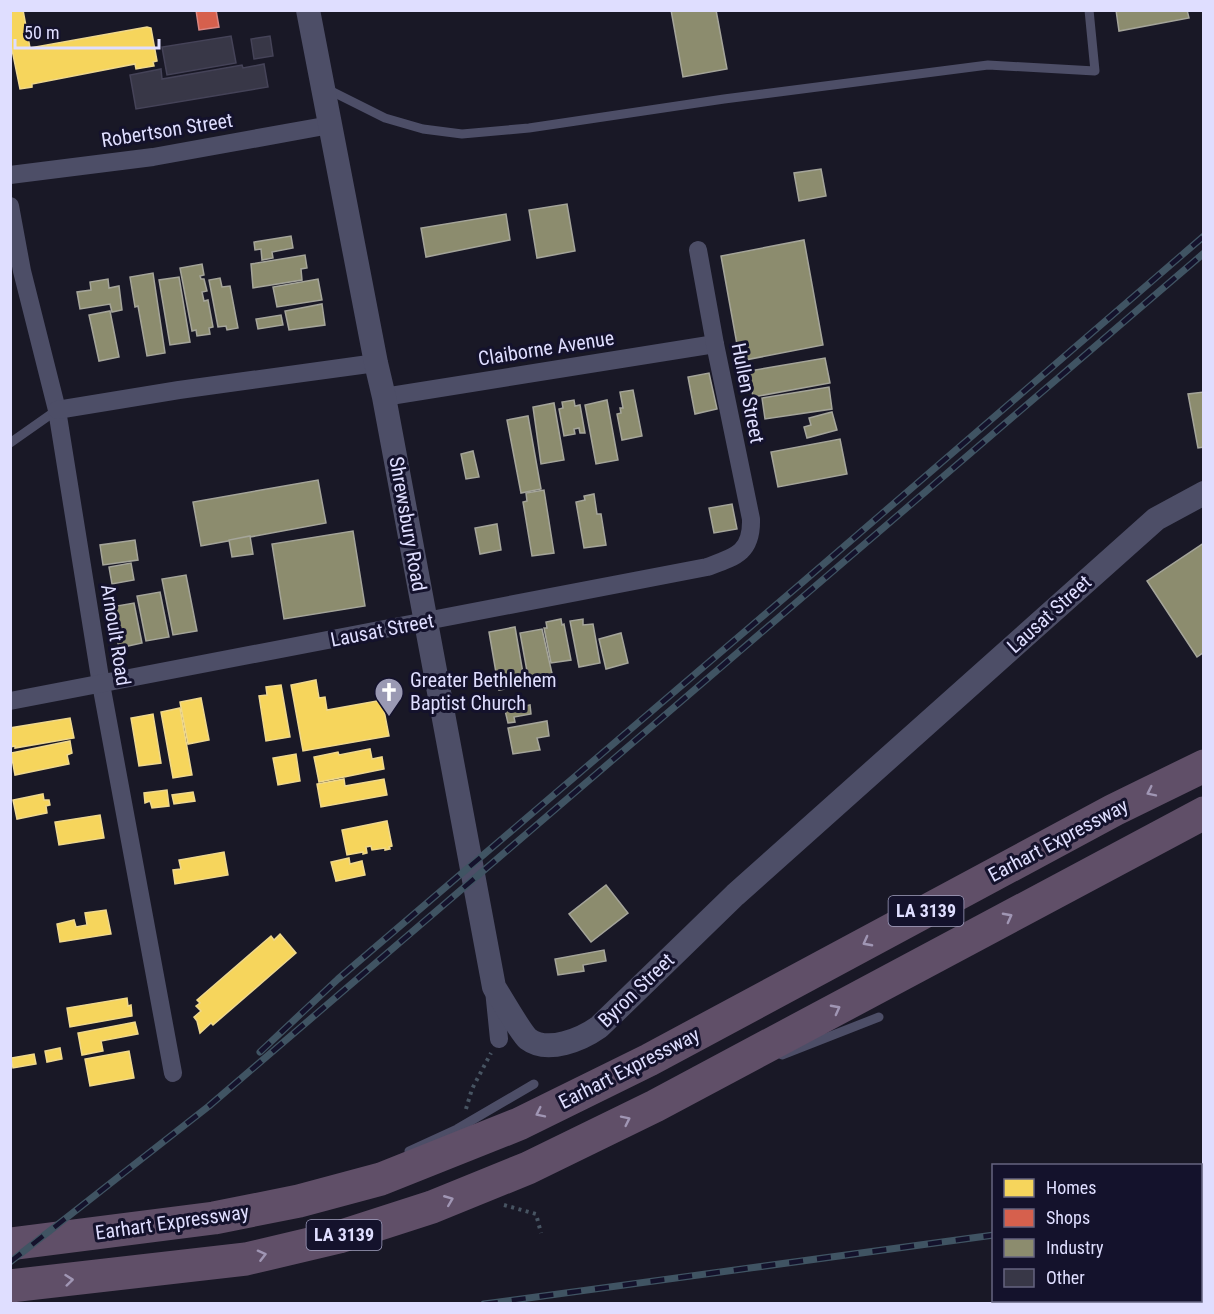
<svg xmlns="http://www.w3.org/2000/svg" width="1214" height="1314" viewBox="0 0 1214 1314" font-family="'Roboto Condensed',sans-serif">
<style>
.homes{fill:#f6d55c;stroke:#efd88d;stroke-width:1.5}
.shops{fill:#d6604d;stroke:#d98682;stroke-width:1.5}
.industry{fill:#8c8c6e;stroke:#a5a59a;stroke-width:1.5}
.building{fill:#383747;stroke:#454358;stroke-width:1.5}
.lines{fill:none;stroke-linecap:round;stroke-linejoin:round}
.path{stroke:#475462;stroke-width:4;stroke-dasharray:3 4.5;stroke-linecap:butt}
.service{stroke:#4d4e67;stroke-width:9}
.minor{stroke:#4d4e67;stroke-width:18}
.tertiary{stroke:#4d4e67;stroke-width:24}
.motorway{stroke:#604f68;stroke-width:33}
.rail-casing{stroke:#405463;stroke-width:7}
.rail{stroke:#14122c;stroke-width:4.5;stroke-dasharray:14;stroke-linecap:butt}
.oneway{stroke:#a096b4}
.labels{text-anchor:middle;stroke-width:6;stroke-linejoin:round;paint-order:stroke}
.shield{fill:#14122c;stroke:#a2a1c0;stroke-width:1.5}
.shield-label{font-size:18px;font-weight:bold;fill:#dfdeff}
.street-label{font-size:20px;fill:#dfdeff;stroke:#14122c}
.poi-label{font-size:20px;fill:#dfdeff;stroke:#14122c;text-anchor:start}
</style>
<rect width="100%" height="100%" fill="#191826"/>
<g class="homes">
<path d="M10,10H23L30,48L147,27L151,28L157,61L153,62L154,66L136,69L135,64L32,84V87L20,89L10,40Z"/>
<path d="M316,680L319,698L325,697L327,710L382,700L389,736L303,751L291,685Z"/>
<path d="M281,685L290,737L266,741L259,696L267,695L266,687Z"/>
<path d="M201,698L209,740L188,744L180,702Z"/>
<path d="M180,708L192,775L173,778L161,712Z"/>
<path d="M153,714L161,763L139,766L131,718Z"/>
<path d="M70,718L74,738L15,748V746L10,747V728Z"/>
<path d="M70,741L72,753L67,755L69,764L15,775L11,753Z"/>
<path d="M370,749L372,759L382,757L384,769L319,782L314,757L338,752L339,755Z"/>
<path d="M296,754L300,781L278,785L273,758Z"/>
<path d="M344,779L345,786L384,779L387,795L321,807L317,784Z"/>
<path d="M167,790L169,806L152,808L150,801L145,803L144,793Z"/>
<path d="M193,792L195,801L174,804L172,795Z"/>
<path d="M43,794L44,800H49L50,805L46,806L47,813L17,819L13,800Z"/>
<path d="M100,815L104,838L59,845L55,822Z"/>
<path d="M387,821L392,846L389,847L390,849L385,850V848L372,850L371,846L366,847L367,853L363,854V852L347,855L342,830Z"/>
<path d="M224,852L228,875L175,884L173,870L181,869L179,860Z"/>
<path d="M349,858L350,864L362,861L365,875L336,881L331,862Z"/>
<path d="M106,910L111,934L60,942L57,924L74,920L76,927L87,925L85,913Z"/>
<path d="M280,934L296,953L213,1025L211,1023L200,1033L197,1021L194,1017L201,1011L196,1006L200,1003L197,1000L271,936L274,940Z"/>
<path d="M127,998L128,1006L131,1005L132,1016L70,1027L67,1008Z"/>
<path d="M135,1022L138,1034L101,1041L103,1051L82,1055L78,1033Z"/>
<path d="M60,1048L62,1059L47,1062L45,1051Z"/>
<path d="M129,1051L134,1078L90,1086L85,1059Z"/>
<path d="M34,1054L36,1064L13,1068L11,1058Z"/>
</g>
<path class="shops" d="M196,10H216L219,27L199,30Z"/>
<g class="industry">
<path d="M671,10H716L727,69L683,77Z"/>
<path d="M1116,10H1187L1189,18L1119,31Z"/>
<path d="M821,169L826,196L799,201L794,173Z"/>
<path d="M567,204L575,251L537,258L529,210Z"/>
<path d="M506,214L510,240L426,257L421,228Z"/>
<path d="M291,236L293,248L272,252L273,258L262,260L261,249L255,250L254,242Z"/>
<path d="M804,240L823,345L740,361L721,256Z"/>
<path d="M305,255L307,268L301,269L302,280L253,288L251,264Z"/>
<path d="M202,264L204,275L200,276L201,279H204L207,291L202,292L204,301L208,300L213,327L209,328L210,334L197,336L196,330L192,331L180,268Z"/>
<path d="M153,273L165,353L147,356L138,306L135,307L130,277Z"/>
<path d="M179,277L190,342L170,345L159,280Z"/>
<path d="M220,278L222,287L230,286L238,328L227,330L226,326L218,327L209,280Z"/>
<path d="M108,279L109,288L119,286L122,310L112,312L110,304L80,309L77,292L91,290L90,282Z"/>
<path d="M318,279L322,300L277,307L273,287Z"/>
<path d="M322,304L325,325L289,330L285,311Z"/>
<path d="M110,311L119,357L99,361L89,315Z"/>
<path d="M281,315L283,325L258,329L256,319Z"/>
<path d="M825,358L830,383L753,397L749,371Z"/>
<path d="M709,373L717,409L695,414L688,377Z"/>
<path d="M829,387L832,409L765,419L762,398Z"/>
<path d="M633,390L642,436L622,440L617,414L621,413L620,408H623L620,392Z"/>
<path d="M1204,392V447L1198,448L1188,394Z"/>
<path d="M574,400L575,406L580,405L585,433H580L579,428L574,429L575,434L564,436L559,409L563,408L562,402Z"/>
<path d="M607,400L618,460L596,464L585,405Z"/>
<path d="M554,403L564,460L541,464L533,407Z"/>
<path d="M832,412L837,430L807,438L804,427L811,425L809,418Z"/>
<path d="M528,416L541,489L521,493L507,420Z"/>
<path d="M840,439L847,474L778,487L771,452Z"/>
<path d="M473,451L479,477L466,479L461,454Z"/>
<path d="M318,480L326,523L201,546L193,502Z"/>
<path d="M544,490L554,553L532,556L523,502L527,501L526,493Z"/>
<path d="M594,494L597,514H601L606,545L584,548L576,502L585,500L584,496Z"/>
<path d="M732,504L737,529L714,533L709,508Z"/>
<path d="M497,524L501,550L480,554L475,528Z"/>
<path d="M353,531L365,606L284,619L272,544Z"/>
<path d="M250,536L253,554L232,557L229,540Z"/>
<path d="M135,540L138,560L103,565L100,545Z"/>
<path d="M1204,543V652L1197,657L1147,581Z"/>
<path d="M131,563L134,580L112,584L109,567Z"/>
<path d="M186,575L197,631L173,635L162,579Z"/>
<path d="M160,592L169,637L146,641L137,596Z"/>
<path d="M134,603L142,643L119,648L111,607Z"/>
<path d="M561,619L562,625L564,624L571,660L551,663L544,628H547L546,622Z"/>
<path d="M583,619V625L593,624L600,663L579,667L570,621Z"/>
<path d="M515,627L525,685L499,690L489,632Z"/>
<path d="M542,629L553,678L529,682L520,633Z"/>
<path d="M621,633L628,663L606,669L599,639Z"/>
<path d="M524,702L525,706L530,705L531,714L514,717L515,722L508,723L504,706Z"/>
<path d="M547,721L549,736L537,738L540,750L513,754L508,728Z"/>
<path d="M606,885L628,913L591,942L569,914Z"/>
<path d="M604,950L606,961L583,965L584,971L558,975L555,959Z"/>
</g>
<g class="building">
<path d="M231,36L236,63L167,75L162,47Z"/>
<path d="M270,36L273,56L254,59L251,39Z"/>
<path d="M264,64L268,87L136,109L130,75L161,69L162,79L242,65L243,68Z"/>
</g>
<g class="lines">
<g class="path">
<path d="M466,1109L472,1089L491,1053"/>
<path d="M504,1205L536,1214L541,1233"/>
</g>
<g class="service">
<path d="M327,89L385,118L423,129L462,134L529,128L724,99L988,65L1095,71L1089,10"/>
<path d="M10,443L57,410"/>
<path d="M782,1055L879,1017"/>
<path d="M409,1151L457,1129L534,1084"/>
</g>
<g class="minor">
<path d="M10,175L153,157L330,125"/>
<path d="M10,206L22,271L57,410L101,684L173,1073"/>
<path d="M384,397L715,344"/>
<path d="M57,410L179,390L376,363"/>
<path d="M10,701L707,567C735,557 752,553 751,519L715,344L698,250"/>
<path d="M494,990L499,1039"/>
</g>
<path class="tertiary" d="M308,10L376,363L384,397L494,987C501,998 521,1033 528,1039C548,1054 582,1039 599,1027L735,895L1156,519L1204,493"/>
<g class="motorway">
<path d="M10,1244L214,1218L299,1201L381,1179L519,1124L649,1060L1114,810L1204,766"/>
<path d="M10,1286L246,1259L339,1237L432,1207L528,1168L655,1106L1204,813"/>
</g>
<g class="rail-casing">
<g id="rail">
<path d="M260,1052L338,979L797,587L1204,236"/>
<path d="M1200,1207L1204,1206"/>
<path d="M10,1262L209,1106L1204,253"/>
<path d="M1200,1299L1204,1298"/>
<path d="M484,1304L994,1235"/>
<path d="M1165,1304L1188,1300"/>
</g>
</g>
<use href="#rail" class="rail"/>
</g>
<defs><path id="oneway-chevron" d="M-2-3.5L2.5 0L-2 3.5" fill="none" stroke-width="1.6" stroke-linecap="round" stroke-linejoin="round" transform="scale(1.5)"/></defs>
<g class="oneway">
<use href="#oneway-chevron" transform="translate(1151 792) rotate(154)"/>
<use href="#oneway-chevron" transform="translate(1008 917) rotate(-28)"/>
<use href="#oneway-chevron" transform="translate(867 942) rotate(152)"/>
<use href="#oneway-chevron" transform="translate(836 1009) rotate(-28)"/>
<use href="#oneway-chevron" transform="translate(540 1113) rotate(154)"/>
<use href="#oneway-chevron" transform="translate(626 1120) rotate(-26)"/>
<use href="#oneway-chevron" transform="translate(449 1200) rotate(-22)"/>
<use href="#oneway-chevron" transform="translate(262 1255) rotate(-14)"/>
<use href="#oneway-chevron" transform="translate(69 1280) rotate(-6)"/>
</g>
<defs>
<g id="church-pin" transform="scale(1.5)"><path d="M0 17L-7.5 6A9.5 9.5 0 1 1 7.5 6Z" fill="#9a99b3" stroke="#14122c"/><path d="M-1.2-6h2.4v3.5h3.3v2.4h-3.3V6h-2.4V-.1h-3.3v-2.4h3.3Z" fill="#fff"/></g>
</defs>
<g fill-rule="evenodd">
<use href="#church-pin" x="389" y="692"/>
</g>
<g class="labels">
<g class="shield">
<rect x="888.5" y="896" width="75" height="30" rx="4.5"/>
<rect x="306.5" y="1220" width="75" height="30" rx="4.5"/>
</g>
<g class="shield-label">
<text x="926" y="917">LA 3139</text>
<text x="344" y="1241">LA 3139</text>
</g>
<g class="street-label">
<text transform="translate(167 130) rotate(-9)" y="7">Robertson Street</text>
<text transform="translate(546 348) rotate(-9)" y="7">Claiborne Avenue</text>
<text transform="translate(748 393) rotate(79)" y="7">Hullen Street</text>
<text transform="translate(408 524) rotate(80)" y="7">Shrewsbury Road</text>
<text transform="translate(1049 614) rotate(-42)" y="7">Lausat Street</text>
<text transform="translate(382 630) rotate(-11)" y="7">Lausat Street</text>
<text transform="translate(116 635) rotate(81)" y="7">Arnoult Road</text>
<text transform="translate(1058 840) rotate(-28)" y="7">Earhart Expressway</text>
<text transform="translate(636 990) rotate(-44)" y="7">Byron Street</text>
<text transform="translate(629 1068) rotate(-27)" y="7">Earhart Expressway</text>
<text transform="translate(172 1222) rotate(-8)" y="7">Earhart Expressway</text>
</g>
<g class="poi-label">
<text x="410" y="687">Greater Bethlehem<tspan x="410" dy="23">Baptist Church</tspan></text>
</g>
</g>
<rect width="1214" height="1314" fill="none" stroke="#dfdeff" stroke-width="24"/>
<rect x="992" y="1164" width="210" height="138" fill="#14122c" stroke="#656480" stroke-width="1.5"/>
<rect x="1004" y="1179" width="30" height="18" fill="#f6d55c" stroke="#656480" stroke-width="1.5"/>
<text x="1046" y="1194" font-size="18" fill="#dfdeff">Homes</text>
<rect x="1004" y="1209" width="30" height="18" fill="#d6604d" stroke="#656480" stroke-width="1.5"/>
<text x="1046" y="1224" font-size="18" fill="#dfdeff">Shops</text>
<rect x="1004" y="1239" width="30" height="18" fill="#8c8c6e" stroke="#656480" stroke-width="1.5"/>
<text x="1046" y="1254" font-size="18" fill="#dfdeff">Industry</text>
<rect x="1004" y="1269" width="30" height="18" fill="#383747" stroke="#656480" stroke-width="1.5"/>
<text x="1046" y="1284" font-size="18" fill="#dfdeff">Other</text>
<path d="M15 39v9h144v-9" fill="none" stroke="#dfdeff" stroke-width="3"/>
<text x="24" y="39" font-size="18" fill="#dfdeff" stroke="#14122c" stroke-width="4.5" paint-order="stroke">50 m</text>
</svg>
